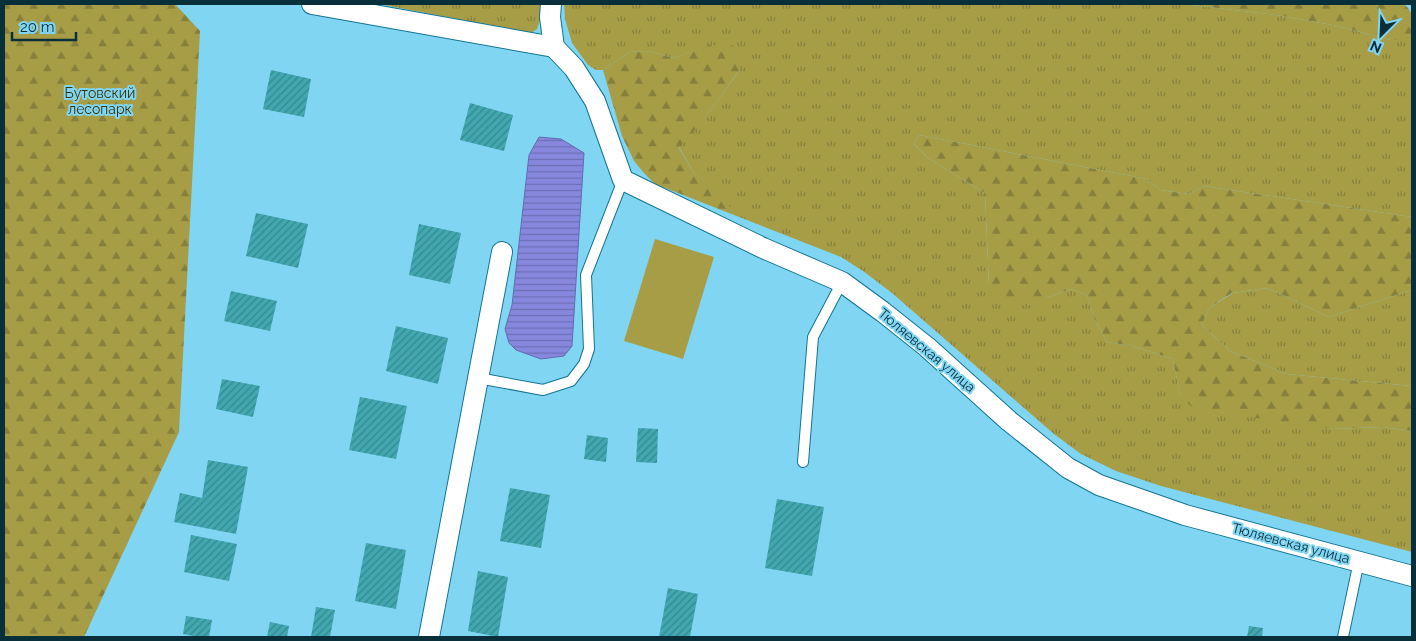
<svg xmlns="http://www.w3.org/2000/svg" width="1416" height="641" viewBox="0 0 1416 641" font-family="Raleway,sans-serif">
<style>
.grass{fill:url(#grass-tufts)}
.forest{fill:url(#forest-firs)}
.garden{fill:#a79d46}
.water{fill:url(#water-rules);stroke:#616dad}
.building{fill:url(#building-hatch)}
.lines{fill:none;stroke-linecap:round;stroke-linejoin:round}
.service-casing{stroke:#137591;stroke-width:12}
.minor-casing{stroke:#137591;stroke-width:22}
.service{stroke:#fff;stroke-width:10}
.minor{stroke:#fff;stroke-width:20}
.labels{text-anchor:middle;stroke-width:4;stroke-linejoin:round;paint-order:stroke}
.park-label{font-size:14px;fill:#373103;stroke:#80d5f3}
.street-label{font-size:14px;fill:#092f3b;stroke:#80d5f3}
</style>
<defs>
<pattern id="grass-tufts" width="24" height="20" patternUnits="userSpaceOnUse" patternTransform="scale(1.25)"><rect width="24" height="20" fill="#a79d46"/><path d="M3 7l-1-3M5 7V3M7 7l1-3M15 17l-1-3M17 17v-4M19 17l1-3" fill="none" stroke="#86803c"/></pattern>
<pattern id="forest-firs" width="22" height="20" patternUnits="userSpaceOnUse" patternTransform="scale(1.25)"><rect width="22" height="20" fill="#a79d46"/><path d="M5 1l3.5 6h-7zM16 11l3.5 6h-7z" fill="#86803c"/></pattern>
<pattern id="water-rules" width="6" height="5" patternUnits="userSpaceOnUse" patternTransform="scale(1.25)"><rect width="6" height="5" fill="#8787de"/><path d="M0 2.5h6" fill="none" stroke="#6d6fb5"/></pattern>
<pattern id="building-hatch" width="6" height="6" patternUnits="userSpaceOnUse" patternTransform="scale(1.25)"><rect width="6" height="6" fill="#42a7af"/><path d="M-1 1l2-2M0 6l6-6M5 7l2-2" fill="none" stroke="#358890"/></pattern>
</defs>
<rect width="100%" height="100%" fill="#80d5f3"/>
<g class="grass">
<path d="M379,4H540V20L537,29L531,33Z"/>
<path d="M564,4H1183L1276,15L1338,26L1390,40H1412V217L1204,186L1189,194L1160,190L1147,179L919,135L914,144L928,158L985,193L989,286L1046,298L1071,289L1087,295L1094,318L1107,342L1132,346L1173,359L1180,396L1333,429L1383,427L1412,431V552L1161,486L1116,471L1081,454L1054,434L892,293L863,271L841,257L734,215L723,196L694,173L679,147C701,123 721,97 740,69L691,52L674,58L647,51L630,52L603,70H596L588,65L572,43L565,19Z"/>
<path d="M1268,288L1329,317L1412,290V386L1287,374L1230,351L1202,325L1209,308L1233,293Z"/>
</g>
<g class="forest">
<path d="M4,4H175L200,31L179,432L84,637H4Z"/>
<path d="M1183,4H1403C1416,11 1412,27 1412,40H1390L1338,26L1276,15Z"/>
<path d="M709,45H732L743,54L740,69L721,96L695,130L679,148L694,173L724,196L734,215L655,184L643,172L634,161L622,136L603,70L630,52L647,51L674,58Z"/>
<path d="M919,135L1147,179L1160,190L1189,194L1204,186L1412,217V290L1329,317L1268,288L1232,293L1209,308L1202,325L1230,351L1287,374L1412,386V431L1383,427L1333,429L1194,409L1180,396L1173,359L1132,346L1107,342L1094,318L1087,295L1071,289L1046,298L1028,302L998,296L989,286L985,193L928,158L914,144Z"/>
</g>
<path class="garden" d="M655,239L714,257L683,359L624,341Z"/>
<path class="water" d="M539,137L561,139L584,153L572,346L564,356L541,359L516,350L509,343L505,329L512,305L529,155Z"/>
<g class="building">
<path d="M271,70L311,79L304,117L263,109Z"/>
<path d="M470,103L513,115L504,151L460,140Z"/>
<path d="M256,213L308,224L298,268L246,256Z"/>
<path d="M419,224L461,233L450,284L409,275Z"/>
<path d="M231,291L277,301L270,331L224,321Z"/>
<path d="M396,326L448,338L438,384L386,371Z"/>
<path d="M222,379L260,386L253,417L216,409Z"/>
<path d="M360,397L407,406L396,459L349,450Z"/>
<path d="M638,428L658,429L657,463L636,462Z"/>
<path d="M587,435L608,438L606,462L584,459Z"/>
<path d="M208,460L248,467L236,534L174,522L180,493L202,498Z"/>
<path d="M510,488L550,495L541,548L500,541Z"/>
<path d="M777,499L824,507L812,576L765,568Z"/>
<path d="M191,535L237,544L229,581L184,572Z"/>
<path d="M366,543L406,550L396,609L355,601Z"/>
<path d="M478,571L508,577L498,637L468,631Z"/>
<path d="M668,588L698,594L690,637H659Z"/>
<path d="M316,607L335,610L330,637H311Z"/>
<path d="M186,616L212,620L209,637H199L183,634Z"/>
<path d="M270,622L289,626L287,637H267Z"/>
<path d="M1249,626L1263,628L1262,637H1247Z"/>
</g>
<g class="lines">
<g class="service-casing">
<g id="service">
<path d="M478,378L543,390L571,381L584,364L589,349L586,275L623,180"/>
<path d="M803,462L813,337L842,282"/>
<path d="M1343,637L1359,561"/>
</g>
</g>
<g class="minor-casing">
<g id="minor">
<path d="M312,4L554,47"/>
<path d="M551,4L550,17L554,47L574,68L595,101L623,180L763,248L842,282L883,312L927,347L1009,421L1068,468L1099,485L1185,515L1412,576"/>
<path d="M429,637L502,252"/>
</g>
</g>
<use href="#service" class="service"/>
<use href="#minor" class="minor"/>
</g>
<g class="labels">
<g class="park-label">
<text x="100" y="98">Бутовский<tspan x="100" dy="16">лесопарк</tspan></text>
</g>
<g class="street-label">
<text transform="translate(927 350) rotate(40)" y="5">Тюляевская улица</text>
<text transform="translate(1291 543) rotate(15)" y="5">Тюляевская улица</text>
</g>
</g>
<rect width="1416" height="641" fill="none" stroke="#092f3b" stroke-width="10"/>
<g transform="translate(1381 35) rotate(204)" stroke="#80d5f3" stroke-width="4" paint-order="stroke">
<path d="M0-4L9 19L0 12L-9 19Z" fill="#092f3b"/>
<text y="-8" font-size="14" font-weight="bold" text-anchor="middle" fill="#092f3b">N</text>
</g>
<path d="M12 32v8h64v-8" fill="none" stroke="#092f3b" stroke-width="2.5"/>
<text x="20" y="32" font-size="15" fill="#092f3b" stroke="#80d5f3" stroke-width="4" paint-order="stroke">20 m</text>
</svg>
